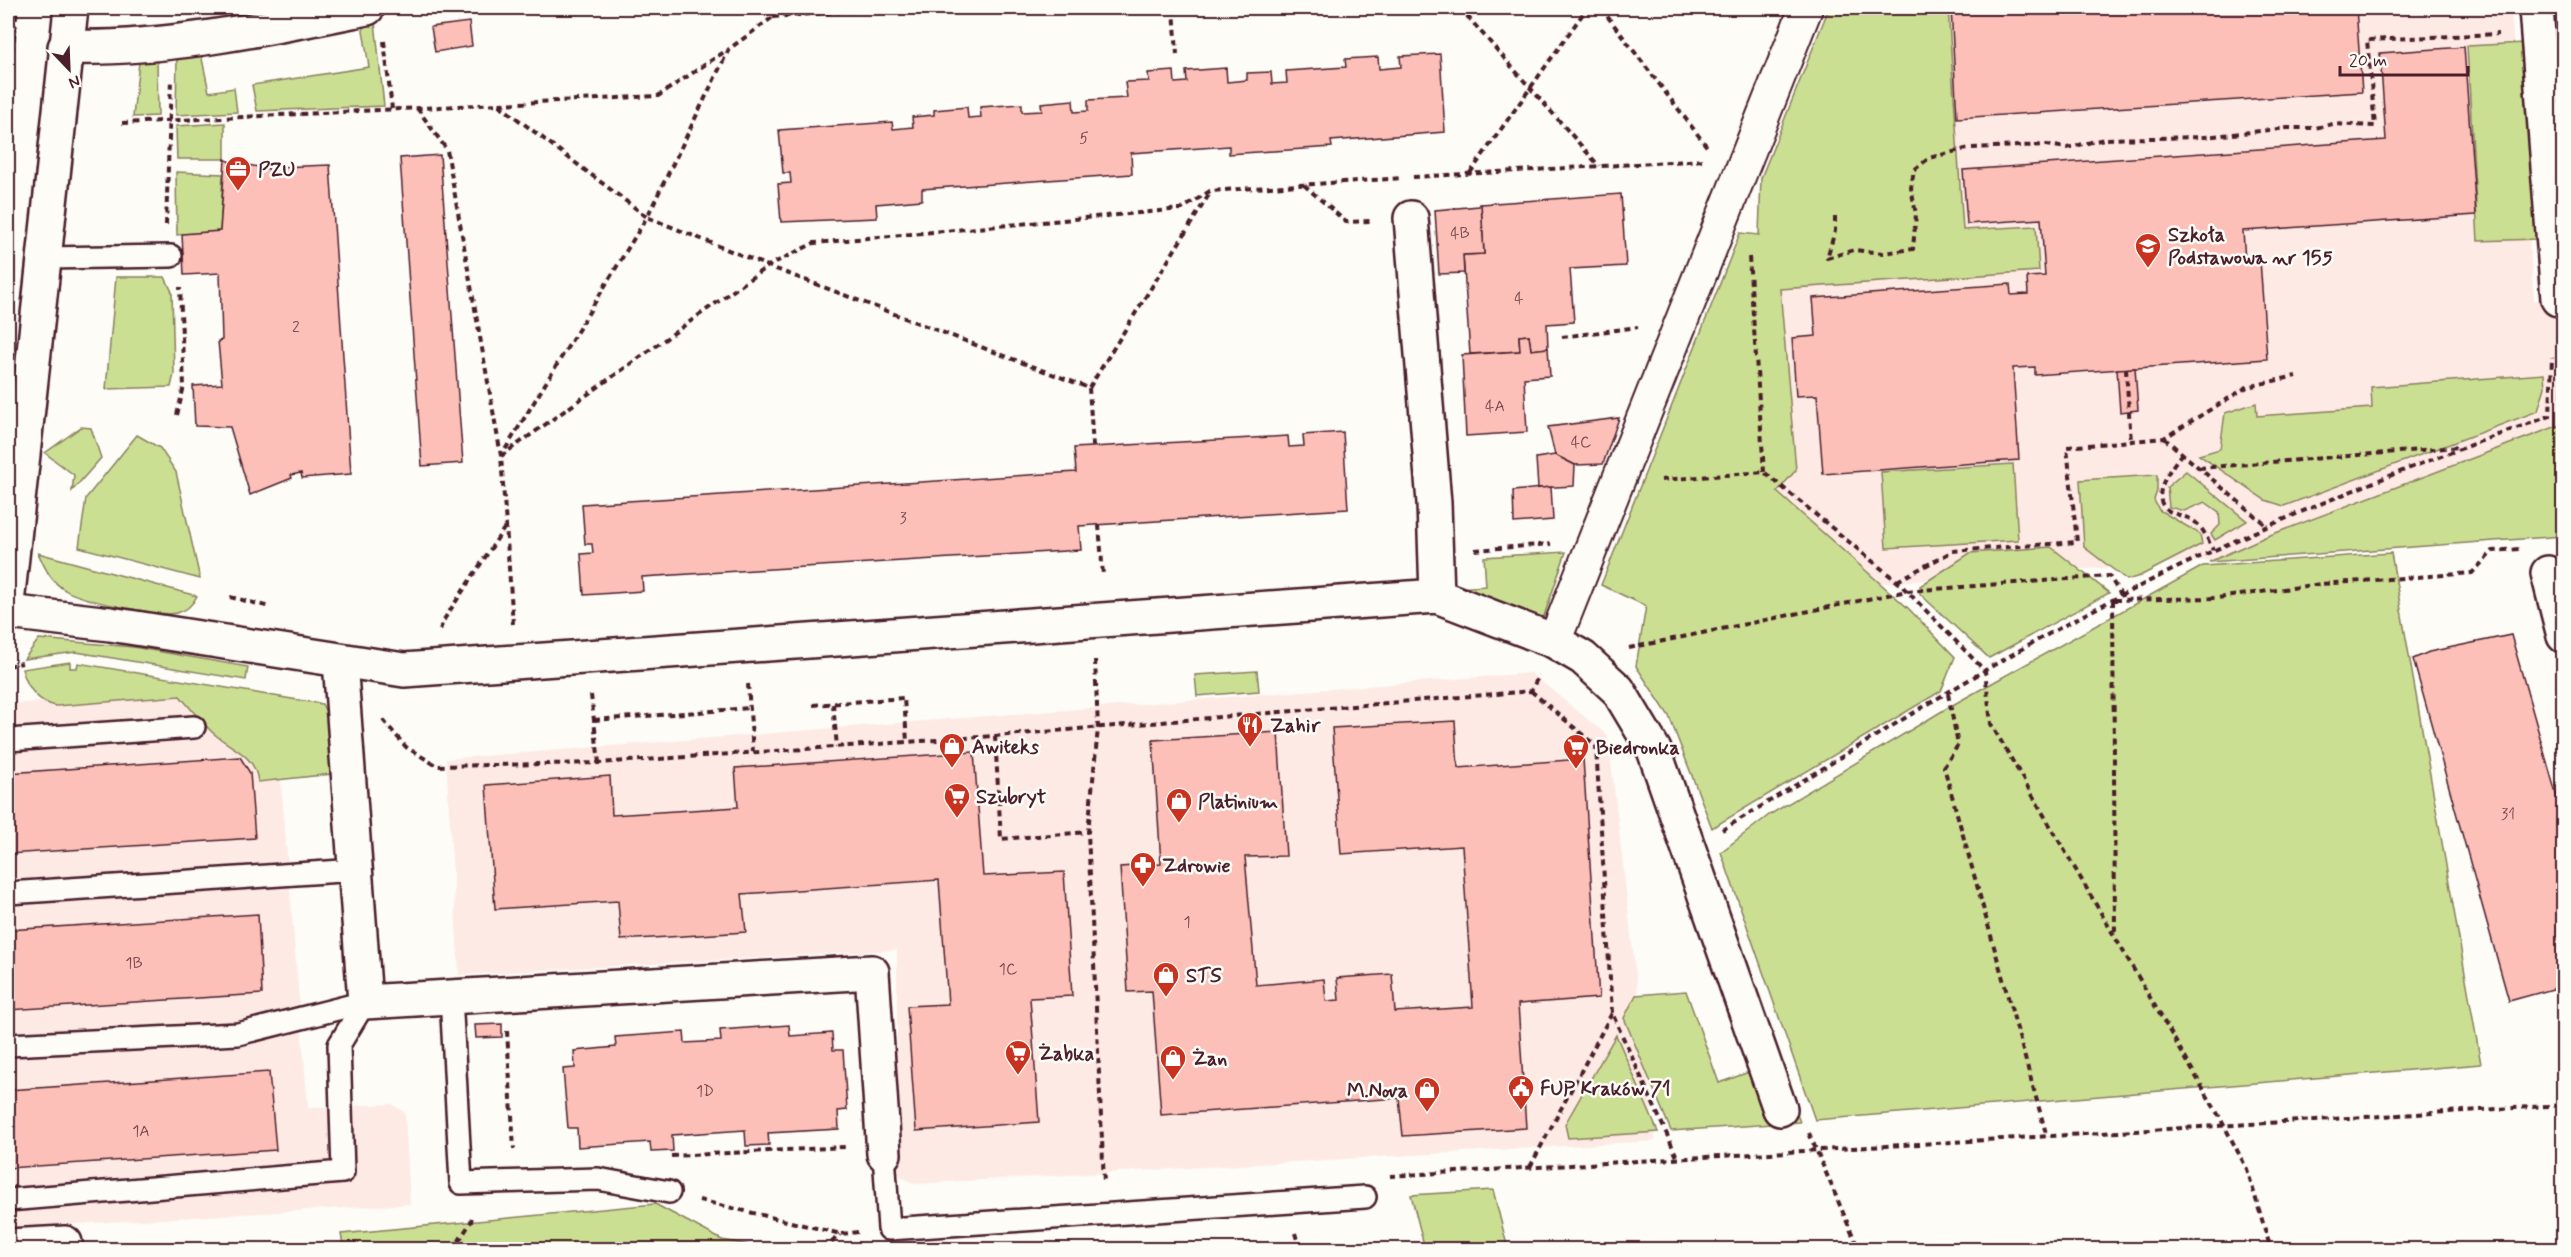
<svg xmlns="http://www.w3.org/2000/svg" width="2571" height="1257" viewBox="0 0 2571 1257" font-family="Mynerve,sans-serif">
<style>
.built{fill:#fdeae4}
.green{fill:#cbdf93;stroke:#8a7f5f;stroke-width:1.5}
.building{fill:#fcc0b8;stroke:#4a1f2b;stroke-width:1.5}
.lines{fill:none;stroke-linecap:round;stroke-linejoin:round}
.service-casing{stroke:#4a1f2b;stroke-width:26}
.pedestrian-casing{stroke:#4a1f2b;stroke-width:36}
.minor-casing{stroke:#4a1f2b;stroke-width:38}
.path{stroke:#4a1f2b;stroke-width:4;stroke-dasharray:6 4.5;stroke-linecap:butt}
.service{stroke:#fdfcf7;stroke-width:21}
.pedestrian{stroke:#fdfcf7;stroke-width:32}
.minor{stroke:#fdfcf7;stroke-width:33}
.labels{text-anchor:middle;stroke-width:5;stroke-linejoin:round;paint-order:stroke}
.number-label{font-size:16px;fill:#76474e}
.poi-label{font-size:20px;font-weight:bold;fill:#4a1f2b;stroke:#fdfcf7;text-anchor:start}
</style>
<rect width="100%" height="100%" fill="#fdfcf7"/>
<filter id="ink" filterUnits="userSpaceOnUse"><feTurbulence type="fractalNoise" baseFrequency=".0167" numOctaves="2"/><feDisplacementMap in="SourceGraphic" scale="12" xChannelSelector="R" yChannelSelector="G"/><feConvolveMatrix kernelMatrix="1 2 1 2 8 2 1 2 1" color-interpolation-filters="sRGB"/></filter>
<g filter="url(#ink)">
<g class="built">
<path d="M1871,8H2511L2534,300L2563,299V536L1798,589L1667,585L1763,239Z"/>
<path d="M1531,673L1608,736L1655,1141L914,1184L897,1174V950L459,975L446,759Z"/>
<path d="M182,693L280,770L308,1108L392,1104L405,1113L410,1204L8,1228V704Z"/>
</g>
<g class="green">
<path d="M1829,8H1948L1963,230L2036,226L2039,271L1780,289L1796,470L1777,492L1908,608L1955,657L1941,691L1712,828L1669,716L1636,666L1646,606L1601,585L1740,233L1759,235L1761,178Z"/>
<path d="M366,22H375L384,106L257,111L252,85L369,67L363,30Z"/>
<path d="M2524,43L2537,239L2478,241L2467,46Z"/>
<path d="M201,54L209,92L234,88L237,112L176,115L177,57Z"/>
<path d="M157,59L158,116L133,117L139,62Z"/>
<path d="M225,123V159H177L176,126Z"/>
<path d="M176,172L223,174L220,231L177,235Z"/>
<path d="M116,277H165L172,292L174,374L171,387L106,389Z"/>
<path d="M2562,373L2563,536L2209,562L2265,537L2560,425Z"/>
<path d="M2544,374L2545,387L2538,411L2284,506L2265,500L2199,455L2220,449L2225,413L2256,403L2257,416L2372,408L2371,387Z"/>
<path d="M81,427L91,428L101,458L72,491L74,475L45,453Z"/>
<path d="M137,435L160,448L176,472L200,579L79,547L86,498Z"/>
<path d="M2013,464L2018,540L1886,548L1881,472Z"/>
<path d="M2186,471L2247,521L2215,540L2211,534L2220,525L2219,512L2205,502L2184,511L2169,507L2167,487Z"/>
<path d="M2157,475V491L2154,500L2159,510L2200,534L2202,544L2140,576L2127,580L2084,547L2080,480Z"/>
<path d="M2051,547L2109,593L1989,658L1920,594V586L1970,553Z"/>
<path d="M1566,552L1543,619L1457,588L1486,586L1484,557Z"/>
<path d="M38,553L197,596C193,604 186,611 177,613C160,617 80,600 65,590C51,582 45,568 38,553Z"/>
<path d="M2391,553L2481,1064L1815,1120L1721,852L1769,815L1949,707L2203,566Z"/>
<path d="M39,639L133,647L248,667L246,680L76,652L24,659Z"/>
<path d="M70,662V668H77L78,663L322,704L328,716L332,774L258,782C255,753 230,749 212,732C201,721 190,708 180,696L56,706C37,702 27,687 22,669Z"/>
<path d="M1257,671L1259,691L1197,696L1195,675Z"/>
<path d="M1686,991L1719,1083L1749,1072L1763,1116L1794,1107L1800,1122L1671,1131L1624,1018L1636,995Z"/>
<path d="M1616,1035L1658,1132L1568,1138L1565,1124Z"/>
<path d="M1493,1190L1508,1249H1425L1411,1195Z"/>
<path d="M655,1204L722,1240L773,1249L344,1250L341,1234Z"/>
</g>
<g class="building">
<path d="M1951,8H2356L2362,92L1957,118Z"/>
<path d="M469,22L472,46L435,52L431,27Z"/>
<path d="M2464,47L2476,215L2243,231L2245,261L2260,260L2267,359L2035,375V367L2013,368L2019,460L1823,474L1817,395L1796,396L1792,338L1816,336L1813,298L2010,284L2011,295L2028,294L2027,277L2045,276L2041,219L1967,224L1963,170L2386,140L2380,53Z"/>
<path d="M1440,54L1445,132L1331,141L1332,147L1229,154V146L1131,153L1132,174L922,189V200L876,204L877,218L781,222L778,184L791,183L790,173H783L779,130L892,122L893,129L913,127L912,117L934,115V110L967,107L968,118L981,117L980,107L1022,104V112L1042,111L1041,103L1073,100L1074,112L1088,111V100L1127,98L1125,82L1149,81L1148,73L1174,71L1175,83L1187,82L1186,71L1226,68L1227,82L1247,80V73L1271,72L1272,84L1287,83L1286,71L1346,67L1345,59L1378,57L1379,69L1401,67L1400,56Z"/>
<path d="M440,155L463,463L422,466L400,158Z"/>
<path d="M225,159L243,170L248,165L269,169L270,172H280L279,167L330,165L351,474L302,478L301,473L291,475L292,478L250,495L230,427L195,426L193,386L222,384L218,341L222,340L220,273L184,275L182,234L220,231Z"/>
<path d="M1621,194L1626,266L1570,269L1574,322L1547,324L1548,348L1531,350L1529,335L1519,336L1520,351L1470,354L1463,255L1484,254L1481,204Z"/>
<path d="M1479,204H1481L1484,254L1463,255L1464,273L1439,274L1435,210L1479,206Z"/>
<path d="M1529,335L1531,350L1548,348L1550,376L1524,378L1527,432L1466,436L1462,355L1520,351L1519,336Z"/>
<path d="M2135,368L2138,410L2120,412L2117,369Z"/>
<path d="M1619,418L1603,464L1575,465L1555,455L1548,427Z"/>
<path d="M1343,432L1348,509L1079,526L1081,550L642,577L643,591L584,595L581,554L593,553L592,544H585L582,504L1076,472L1074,448L1288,436L1289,447L1304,446L1303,435Z"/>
<path d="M1555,455L1575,465L1574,486L1538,488L1536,458Z"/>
<path d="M1551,487L1553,520L1514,523L1513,491Z"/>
<path d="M2511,635L2564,822V986L2509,1001L2413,659L2429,652Z"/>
<path d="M1455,721L1458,768L1583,759L1599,998L1518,1004L1526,1128L1403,1136L1399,1098L1161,1115L1152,991L1128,992L1120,867L1161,864L1153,740L1278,732L1286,856L1245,857L1256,985L1324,979L1326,1001L1339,1000L1337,978L1392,974L1395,1012L1473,1007L1462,846L1341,854L1332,728Z"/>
<path d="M974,752L983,876L1064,872L1072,996L1030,998L1039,1122L916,1131L907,1006L948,1004L939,880L742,894L746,932L621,940L618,901L495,909L486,785L610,776L612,815L738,807L735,768Z"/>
<path d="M240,757L250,773L255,838L8,854V773Z"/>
<path d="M258,914L262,994L8,1010V930Z"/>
<path d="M502,1024V1037L476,1038L475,1025Z"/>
<path d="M789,1025L790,1036L832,1033L833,1050H843L847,1110L838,1111L839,1129L768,1133L769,1145L746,1146L745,1130L672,1135L673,1151L651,1152L650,1142L578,1147L577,1128H568L563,1069L575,1068L574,1051L616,1047L615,1037L684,1032L685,1043L721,1041L720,1030Z"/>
<path d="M269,1072L276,1150L8,1168V1090Z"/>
</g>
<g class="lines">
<g class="service-casing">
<g id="service">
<path d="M45,258L171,256"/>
<path d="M8,740L194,727"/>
<path d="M8,893L357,870"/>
<path d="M451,996L461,1183L598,1179L669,1192"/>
<path d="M8,1045L238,1034L365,1002"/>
<path d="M884,1154L889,1229L1365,1197"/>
<path d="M8,1200L343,1172L339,1045L365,1002"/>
</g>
</g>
<g class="pedestrian-casing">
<path id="pedestrian" d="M1560,627L1806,8"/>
</g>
<g class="minor-casing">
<g id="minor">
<path d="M2536,8L2558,299"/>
<path d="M65,47C166,50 268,28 367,8"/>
<path d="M1411,218L1434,503L1437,596"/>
<path d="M2548,573L2564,636"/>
<path d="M8,594L71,8"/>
<path d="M8,612L110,624L404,670L1437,596L1554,641L1583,658L1618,690L1654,750L1780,1109"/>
<path d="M340,661L365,1002L872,972L884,1154"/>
<path d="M8,1246L65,1243L66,1250"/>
</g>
</g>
<g class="path">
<path d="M771,8L773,17L729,49L647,217L768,266L814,243L1182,209L1210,191L1403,178"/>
<path d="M1174,8L1177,55"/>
<path d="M1460,8L1599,166"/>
<path d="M1601,8L1708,148"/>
<path d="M773,17L890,8"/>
<path d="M384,41L392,109"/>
<path d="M8,93L17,8"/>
<path d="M499,105L647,217L503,453"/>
<path d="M417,108L447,150L501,456"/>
<path d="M122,123L658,96L727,50"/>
<path d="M1470,173L1587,8"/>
<path d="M1413,177L1705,160"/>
<path d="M1304,185L1346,222L1372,221"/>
<path d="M1835,217V231L1827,258L1854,250L1883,253L1913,249L1916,214L1911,188L1914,170L1929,158L1969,148L2047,145L2067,148L2104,139L2205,137L2288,128H2315L2333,124L2375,126L2367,40L2498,34"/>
<path d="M166,225L171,80"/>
<path d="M1749,257L1764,472"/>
<path d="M1562,337L1638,327"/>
<path d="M2126,369L2131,442"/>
<path d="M1089,388L1093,447"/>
<path d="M177,415L184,386L180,287"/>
<path d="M2164,438L2267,526"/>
<path d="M2182,453C2172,467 2147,497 2169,511C2178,516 2188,516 2195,522C2204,529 2208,540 2213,550"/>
<path d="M2199,468L2459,447"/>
<path d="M1661,480L1764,472L1899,583L1985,671L1991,724L2219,1116L2247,1169L2271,1250"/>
<path d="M1099,525L1103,575"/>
<path d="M1475,550L1551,544"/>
<path d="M1897,581L1953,551L2077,542L2067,447L2164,438L2247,387L2296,376"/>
<path d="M230,597L270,607"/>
<path d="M2113,600L2115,935"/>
<path d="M2114,600L2217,598L2321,584L2472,573L2493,551L2519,549"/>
<path d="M513,624L501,456L768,266L1089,388L1210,193"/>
<path d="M440,630L443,621L505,527"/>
<path d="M1629,648L1907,591L2109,576L2121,595"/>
<path d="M1095,660L1098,728L1088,832L1104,1183"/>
<path d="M8,666L22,663"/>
<path d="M748,684L753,752"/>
<path d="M1531,691L1596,746L1612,1013"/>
<path d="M1948,694L1958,745L1944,767L2047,1137"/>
<path d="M591,695L599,763"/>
<path d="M833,704L837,747"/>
<path d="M813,705L904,698L907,742"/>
<path d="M383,720L406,747L437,766L599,763L995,736L1531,691L1539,675"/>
<path d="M594,720L750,708"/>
<path d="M995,736L1001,839L1088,832"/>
<path d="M1722,830C1855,750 1986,664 2124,594C2261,524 2405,468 2550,416L2552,357"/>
<path d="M507,1031L514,1149"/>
<path d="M1809,1133L1859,1250"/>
<path d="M671,1156L846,1147"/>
<path d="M1530,1167L1612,1013L1678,1159"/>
<path d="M1390,1176L2564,1105"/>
<path d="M699,1200L841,1234L858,1232"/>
<path d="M1295,1233L1300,1250"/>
<path d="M453,1250L471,1222L472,1216"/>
<path d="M824,1250L840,1234"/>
</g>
<use href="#service" class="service"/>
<use href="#pedestrian" class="pedestrian"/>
<use href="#minor" class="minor"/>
</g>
</g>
<defs>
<g id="office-pin" transform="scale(1.35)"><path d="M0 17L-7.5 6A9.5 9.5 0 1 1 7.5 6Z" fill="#c8321e" stroke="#fdfcf7"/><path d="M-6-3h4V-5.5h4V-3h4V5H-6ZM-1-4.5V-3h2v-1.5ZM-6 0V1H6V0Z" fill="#fff"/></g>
<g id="school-pin" transform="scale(1.35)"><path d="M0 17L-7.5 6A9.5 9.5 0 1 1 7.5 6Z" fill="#c8321e" stroke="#fdfcf7"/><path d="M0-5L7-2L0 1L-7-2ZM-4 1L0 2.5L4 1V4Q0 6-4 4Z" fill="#fff"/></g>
<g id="restaurant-pin" transform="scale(1.35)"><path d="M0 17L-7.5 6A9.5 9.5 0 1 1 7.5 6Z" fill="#c8321e" stroke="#fdfcf7"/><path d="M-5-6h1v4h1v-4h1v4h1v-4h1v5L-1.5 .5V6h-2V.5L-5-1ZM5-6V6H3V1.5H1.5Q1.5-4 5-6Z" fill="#fff"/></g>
<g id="shop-pin" transform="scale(1.35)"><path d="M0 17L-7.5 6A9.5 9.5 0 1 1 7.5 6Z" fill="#c8321e" stroke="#fdfcf7"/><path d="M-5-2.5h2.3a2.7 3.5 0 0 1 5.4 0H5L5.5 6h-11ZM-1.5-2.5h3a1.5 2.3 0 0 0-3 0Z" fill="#fff"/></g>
<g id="supermarket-pin" transform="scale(1.35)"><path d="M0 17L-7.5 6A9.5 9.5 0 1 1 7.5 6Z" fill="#c8321e" stroke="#fdfcf7"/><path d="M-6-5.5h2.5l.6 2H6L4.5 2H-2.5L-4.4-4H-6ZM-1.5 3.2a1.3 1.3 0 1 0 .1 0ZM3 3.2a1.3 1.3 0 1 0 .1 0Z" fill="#fff"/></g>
<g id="pharmacy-pin" transform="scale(1.35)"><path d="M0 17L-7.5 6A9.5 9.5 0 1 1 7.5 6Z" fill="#c8321e" stroke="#fdfcf7"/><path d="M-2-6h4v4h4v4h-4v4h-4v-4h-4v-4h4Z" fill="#fff"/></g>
<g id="civic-pin" transform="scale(1.35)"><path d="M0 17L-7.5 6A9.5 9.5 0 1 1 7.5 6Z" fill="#c8321e" stroke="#fdfcf7"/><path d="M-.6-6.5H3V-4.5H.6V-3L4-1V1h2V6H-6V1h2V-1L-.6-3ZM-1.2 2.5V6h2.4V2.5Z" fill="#fff"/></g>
</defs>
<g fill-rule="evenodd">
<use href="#office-pin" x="238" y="169"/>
<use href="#school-pin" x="2148" y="246"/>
<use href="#restaurant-pin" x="1250" y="725"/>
<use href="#shop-pin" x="952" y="746"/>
<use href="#supermarket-pin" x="1576" y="747"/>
<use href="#supermarket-pin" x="957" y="796"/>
<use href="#shop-pin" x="1179" y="801"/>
<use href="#pharmacy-pin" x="1143" y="865"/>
<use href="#shop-pin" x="1166" y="975"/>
<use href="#supermarket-pin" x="1018" y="1053"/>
<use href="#shop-pin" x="1173" y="1058"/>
<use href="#civic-pin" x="1521" y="1088"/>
<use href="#shop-pin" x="1427" y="1090"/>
</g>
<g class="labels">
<g class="number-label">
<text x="1084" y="143">5</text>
<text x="1460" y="238">4B</text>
<text x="1519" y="303">4</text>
<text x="296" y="332">2</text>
<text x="1495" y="411">4A</text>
<text x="1581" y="447">4C</text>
<text x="903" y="523">3</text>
<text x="2508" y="819">31</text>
<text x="1187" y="927">1</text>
<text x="134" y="968">1B</text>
<text x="1008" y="974">1C</text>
<text x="705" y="1096">1D</text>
<text x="141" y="1136">1A</text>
</g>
<g class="poi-label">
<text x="258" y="176">PZU</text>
<text x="2168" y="241">Szkoła<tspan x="2168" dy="23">Podstawowa nr 155</tspan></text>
<text x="1270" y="732">Zahir</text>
<text x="972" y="753">Awiteks</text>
<text x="1596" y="754">Biedronka</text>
<text x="976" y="803">Szubryt</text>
<text x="1198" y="808">Platinium</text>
<text x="1162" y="872">Zdrowie</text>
<text x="1186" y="982">STS</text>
<text x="1038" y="1060">Żabka</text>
<text x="1192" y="1065">Żan</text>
<text x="1540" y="1095">FUP Kraków 71</text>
<text x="1408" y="1097" text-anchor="end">M.Nova</text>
</g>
</g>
<rect width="2571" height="1257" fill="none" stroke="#fdfcf7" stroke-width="30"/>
<rect x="15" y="15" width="2541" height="1227" fill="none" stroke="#4a1f2b" stroke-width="2" filter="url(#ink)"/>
<g transform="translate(69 69) rotate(157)" stroke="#fdfcf7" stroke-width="4.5" paint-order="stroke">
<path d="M0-4.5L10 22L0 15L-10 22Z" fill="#4a1f2b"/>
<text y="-9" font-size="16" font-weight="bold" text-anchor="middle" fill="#4a1f2b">N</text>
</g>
<path d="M2340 66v9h128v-9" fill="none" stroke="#4a1f2b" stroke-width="3"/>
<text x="2349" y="66" font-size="18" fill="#4a1f2b" stroke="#fdfcf7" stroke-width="4.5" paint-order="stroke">20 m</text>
</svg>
